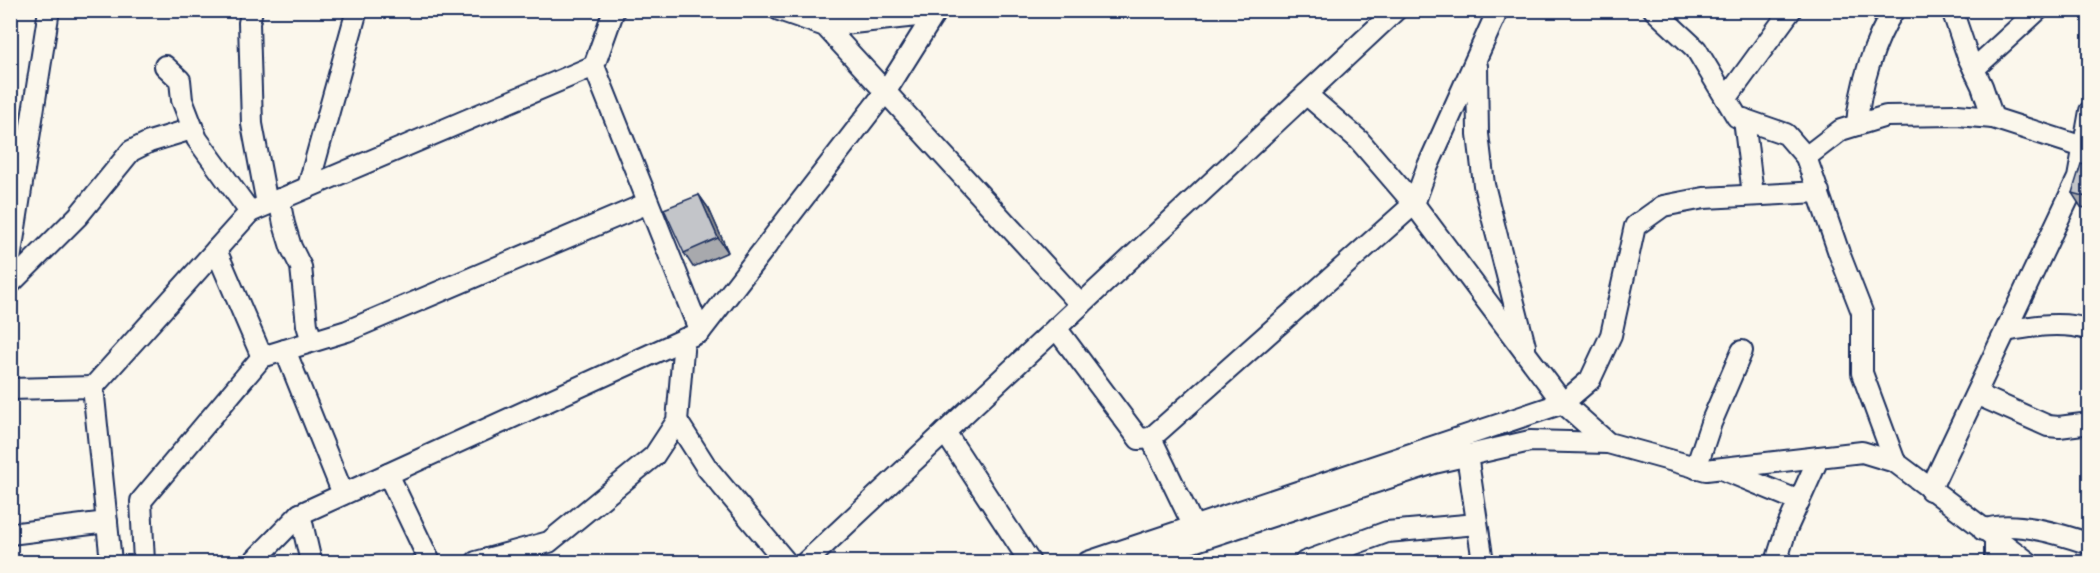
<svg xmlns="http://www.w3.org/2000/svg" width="2100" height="573" viewBox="0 0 2100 573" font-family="'Shantell Sans',sans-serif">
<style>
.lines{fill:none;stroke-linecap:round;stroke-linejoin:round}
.minor-casing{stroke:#1b2f5e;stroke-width:24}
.minor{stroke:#fbf7ec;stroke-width:20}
.wall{fill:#a8a9ad;stroke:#1b2f5e;stroke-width:1.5}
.shaded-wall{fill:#888a8d;stroke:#1b2f5e;stroke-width:1.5}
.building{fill:#c3c5c9;stroke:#1b2f5e;stroke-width:1.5}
</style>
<rect width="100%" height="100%" fill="#fbf7ec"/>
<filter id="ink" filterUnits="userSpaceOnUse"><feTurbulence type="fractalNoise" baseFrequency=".0167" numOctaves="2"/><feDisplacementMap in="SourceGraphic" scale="12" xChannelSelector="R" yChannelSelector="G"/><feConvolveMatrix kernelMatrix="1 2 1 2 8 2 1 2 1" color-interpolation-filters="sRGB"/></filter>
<g filter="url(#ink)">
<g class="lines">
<g class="minor-casing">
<g id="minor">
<path d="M252,10L249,23L252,124L267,204"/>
<path d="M614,10L594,66L700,332"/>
<path d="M779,10L825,26L1081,305"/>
<path d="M1654,10L1696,49L1737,117L1786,134L1806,157L1839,253L1862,312V373L1895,462"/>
<path d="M1952,10L1968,57L1982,86L1993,118"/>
<path d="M825,26L935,14"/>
<path d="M165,66L180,80L182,100L197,139L250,212"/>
<path d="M1477,66L1478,134L1484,185L1525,346"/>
<path d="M1974,69L2038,10"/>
<path d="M1306,94L1359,140L1414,204L1563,403L1608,443L1706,470L1862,452L1895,462L2028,562"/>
<path d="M1726,99L1791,10"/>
<path d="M1744,119L1753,195"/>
<path d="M1857,125C1859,90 1874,40 1894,10"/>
<path d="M1806,157L1841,130L1886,116L1957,115L1993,118L2083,147"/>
<path d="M308,187L357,10"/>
<path d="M279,199L284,224L291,247L301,267L307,325L312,341"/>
<path d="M216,250L262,357"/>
<path d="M10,260L49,10"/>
<path d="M10,284L78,216L131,151L149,142L192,129"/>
<path d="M1056,328L1139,439L1151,438"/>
<path d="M2006,331C2033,326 2063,321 2090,330"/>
<path d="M285,350L343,494"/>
<path d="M10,389L93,387"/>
<path d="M1976,394L2048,426L2059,427L2090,423"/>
<path d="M677,421L707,468L786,562"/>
<path d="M945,432L1030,562"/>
<path d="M1467,455L1483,562"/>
<path d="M1696,468L1711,423L1742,351"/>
<path d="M1724,470L1799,501"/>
<path d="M388,474L430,562"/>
<path d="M1930,490L2078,178L2090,111"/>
<path d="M300,514L311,562"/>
<path d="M1194,527L1151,438L1414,204L1427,168L1498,10"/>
<path d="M1983,530C2012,519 2061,534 2090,544"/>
<path d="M10,534L107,522"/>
<path d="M1995,538V562"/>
<path d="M111,562L93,387L250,212L594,66"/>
<path d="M144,562L141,501L262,357L347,331L648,203"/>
<path d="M253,562L300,514L700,332L886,91L937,10"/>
<path d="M476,562L549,542L654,456L677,421L684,339"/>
<path d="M806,562L1396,10"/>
<path d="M1088,562L1563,403L1590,380L1611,335L1635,226L1663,206L1704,198L1819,192"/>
<path d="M1132,562L1434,463L1530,441L1608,443"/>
<path d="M1305,562L1387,532L1477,524"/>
<path d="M1776,562L1786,530L1819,457"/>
</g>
</g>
<use href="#minor" class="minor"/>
</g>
<g class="wall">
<path d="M2090,166V209L2081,207L2072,193Z"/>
<path d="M699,195L709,209L728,252L693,267L684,253Z"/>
</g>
<path class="shaded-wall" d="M699,195L709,209L728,252L718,238Z"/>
<g class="building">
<path d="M2081,164L2090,166V198L2072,193Z"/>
<path d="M699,195L718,238L684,253L664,209Z"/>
</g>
</g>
<rect width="2100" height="573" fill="none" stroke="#fbf7ec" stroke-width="36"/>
<rect x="18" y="18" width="2064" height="537" fill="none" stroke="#1b2f5e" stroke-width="2" filter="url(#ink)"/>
</svg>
